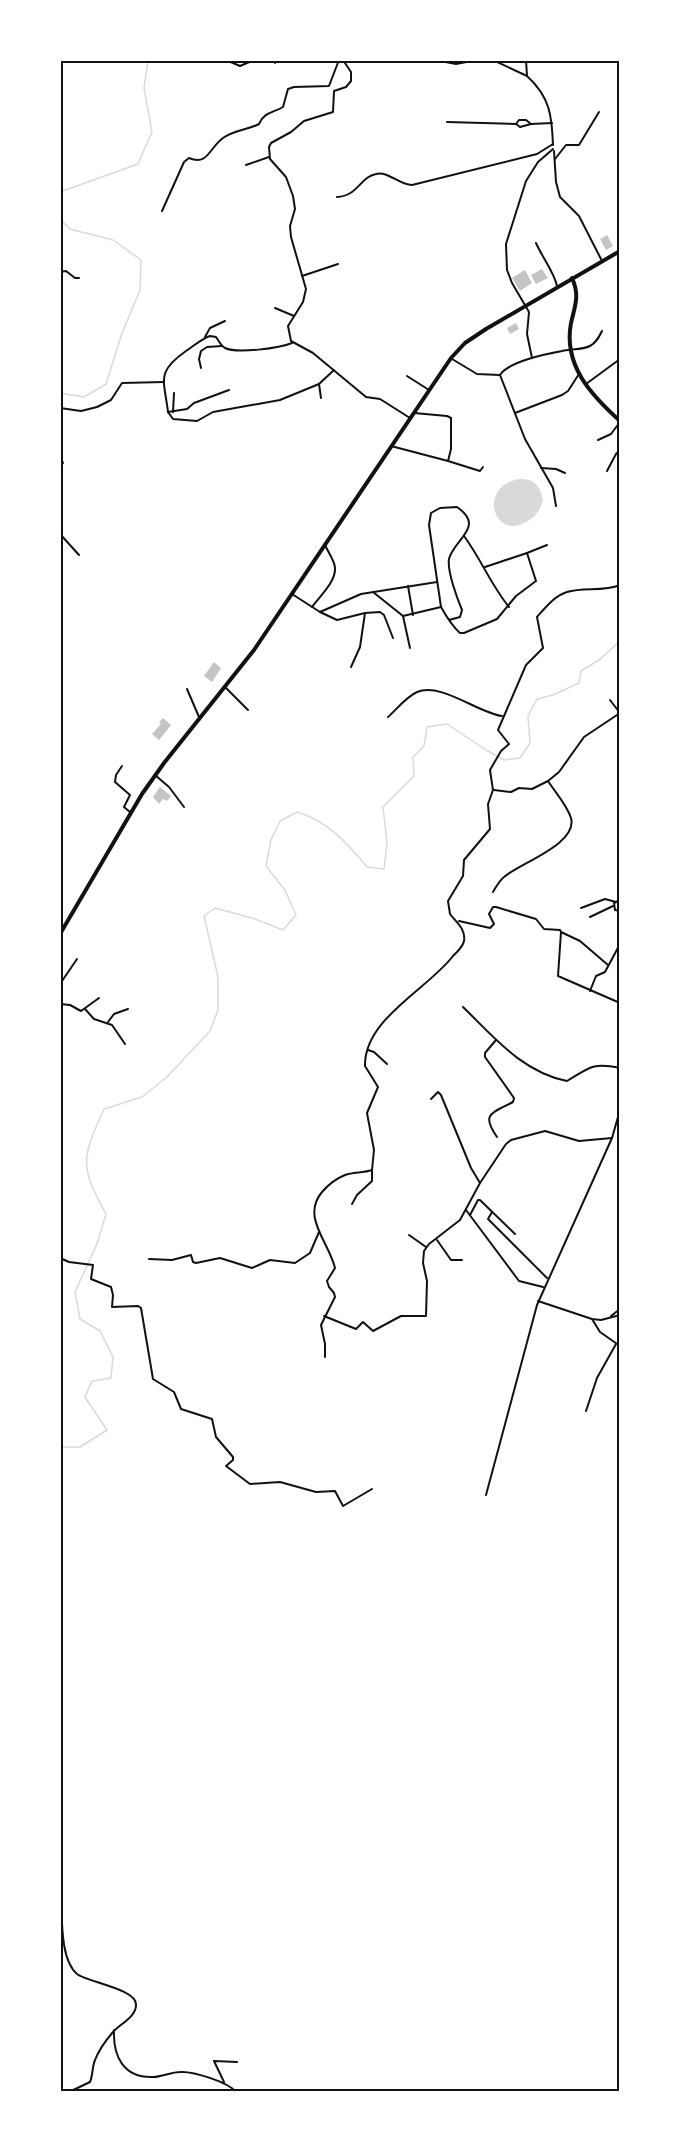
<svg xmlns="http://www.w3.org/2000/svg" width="680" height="2152" viewBox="0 0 680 2152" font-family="'Sofia Sans Condensed',sans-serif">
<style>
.water{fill:#d9d9d9}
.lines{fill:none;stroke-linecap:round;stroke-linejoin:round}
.stream{stroke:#d9d9d9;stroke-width:1.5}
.building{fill:#c4c4c4}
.minor{stroke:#111;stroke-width:2}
.secondary{stroke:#111;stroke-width:4}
.trunk{stroke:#111;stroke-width:4}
.neatline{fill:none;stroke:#111;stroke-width:2}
</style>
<rect width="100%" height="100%" fill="#fff"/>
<path class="water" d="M520,479C535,479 540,486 543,500C540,510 536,517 526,522C493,541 477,485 520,479Z"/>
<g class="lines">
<g class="stream">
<path d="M60,192L138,164L152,132L144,88L148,60"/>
<path d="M60,219L70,229L113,240L141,260L140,290L122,333L106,384L84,397L60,393"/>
<path d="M60,1447H80L107,1430L85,1397L92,1381L111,1378L113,1357L100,1331L80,1319L75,1292L97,1244L106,1214C79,1166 82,1157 104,1109L142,1097L167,1077L210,1031L218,1010V977L204,916L215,908L252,918L283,930L296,915L285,890L266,866L271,840L280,821L297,812C328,821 347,843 367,867L384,869L387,843L383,807L414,776L413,757L424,746L427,727L447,724L486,750L504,760L520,758L530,743L528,716L537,699L553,695L579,683L581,671L599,660L620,641"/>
<path d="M60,1629L62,1670L60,1675"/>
</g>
</g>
<g class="building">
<path d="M607,235L613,246L606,250L600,239Z"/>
<path d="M542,269L548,278L536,284L531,275Z"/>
<path d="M525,270L532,283L520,291L512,278Z"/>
<path d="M516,323L519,329L510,334L507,328Z"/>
<path d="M214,662L221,668L212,682L204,676Z"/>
<path d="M163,718L171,725L159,740L152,734L161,724L159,722Z"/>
<path d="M160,787L171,796L167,801L163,799L159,804L153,797Z"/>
</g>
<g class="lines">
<g class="minor">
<path d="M203,60H211"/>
<path d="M226,60L240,66L254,60"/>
<path d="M343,60L351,72V81L346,87L334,91L333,112L304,121L291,132L271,143L269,147L270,159L286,177L293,196L295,209L290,226L291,237L306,289L303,302L288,326L291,341L313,353L366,397L380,399L410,418"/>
<path d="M435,60L456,64L477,60"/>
<path d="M493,60L527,76"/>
<path d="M526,60L527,76C550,97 552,116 553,145"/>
<path d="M275,63L277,60"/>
<path d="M447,122L516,124L520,127L531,124L552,123"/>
<path d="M516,124L519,120H526L531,124"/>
<path d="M554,151L556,182L560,197L579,216L602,261"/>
<path d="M555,159L566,145H579L599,112"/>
<path d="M246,165L269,157"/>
<path d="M337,197C358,196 360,177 376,174C389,171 399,185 412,185L537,154L553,144"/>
<path d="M162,211L184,162L189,158C208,166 209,148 223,138C234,130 247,130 259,124C264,112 273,113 283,107L288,89L294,87L329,86L339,60"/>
<path d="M536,243C542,257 554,272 557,286"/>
<path d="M60,272L66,271L75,278H79"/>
<path d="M302,276L338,264"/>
<path d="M275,308L294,316"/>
<path d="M205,337L210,328L225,321"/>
<path d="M532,358L527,334L529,312L512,283L507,270L506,244L526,181L538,162L553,149"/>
<path d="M452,359L477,374L500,375C509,361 546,354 562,351C571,349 582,350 590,346C596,343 599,337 602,331"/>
<path d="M201,368L199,359L201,351L207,347L222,346"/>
<path d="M500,375L525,439L553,488L556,506"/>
<path d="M407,376L429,390"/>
<path d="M586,384L620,359"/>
<path d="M229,390L194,403L187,409L168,412C164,379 156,372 186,351C194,346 201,339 210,336L216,337C219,341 221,346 225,348C237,354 280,348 292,343"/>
<path d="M321,398L319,384L334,370"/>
<path d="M60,408L81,411L97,407L111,400L122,383L164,382"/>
<path d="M168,412L173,419L197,421L213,412L280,400L319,384"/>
<path d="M173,412L174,393"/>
<path d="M515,413L562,395L568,391L579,374"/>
<path d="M598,440L611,434L620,422"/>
<path d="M391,446L448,461L451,449V418L447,416L414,413"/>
<path d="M60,457L63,463L60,467"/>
<path d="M448,461L480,471L483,467"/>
<path d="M541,468L556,469L565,473"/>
<path d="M607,471L616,454L620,450"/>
<path d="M60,534L79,555"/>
<path d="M464,536C481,559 491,585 509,607"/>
<path d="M527,553L547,545"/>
<path d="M408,586L413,615"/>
<path d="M373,592L403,616L441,607"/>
<path d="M292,594L320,612L361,594L437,582"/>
<path d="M312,607C319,597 336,582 335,568C335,561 328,552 325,545"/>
<path d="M320,612L337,620L365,613L380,612L384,615L393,638"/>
<path d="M403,616L410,648"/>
<path d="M449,620L460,617L462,610C457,598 447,571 449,559C454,539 486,527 457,507L440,508L431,513L429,525L441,607C446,616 452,626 460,633H464L497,619L516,596L536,581L527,553L485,567"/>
<path d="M351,667L360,647L365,613"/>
<path d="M225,687L248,710"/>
<path d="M187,689L199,717"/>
<path d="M610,700L620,713"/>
<path d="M388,717C397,709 406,697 417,692C441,682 478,713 502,716"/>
<path d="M122,766L116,775L115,782L130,795L124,807L130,812"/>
<path d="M155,775L169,787L184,807"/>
<path d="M494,790L511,792L519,788L532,789L548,781L559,772L584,737L620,713"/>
<path d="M493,892C496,887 499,881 504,877C520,863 578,844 571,818C567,805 555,792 548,781"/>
<path d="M620,900L614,903L615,910L620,911"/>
<path d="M581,908L605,899L616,902"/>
<path d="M590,917L613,906"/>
<path d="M459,921L490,928L494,924L489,914L493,907H496L536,919L544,929L560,930L561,932L580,941L608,965"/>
<path d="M561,932L558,976L620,1003"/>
<path d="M60,984L77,959"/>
<path d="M590,991L596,976L605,972L620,944"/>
<path d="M60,1004L70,1005L81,1011L99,998"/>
<path d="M463,1007C494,1037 522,1072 567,1081C589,1068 592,1062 620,1068"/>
<path d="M85,1009L94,1019L112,1025L125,1044"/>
<path d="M108,1022L114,1014L128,1009"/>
<path d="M496,1040L485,1053V1057L514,1098L513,1102C493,1113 480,1113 497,1137"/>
<path d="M368,1050L374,1052L387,1064"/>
<path d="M431,1099L438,1092L441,1095L471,1168L480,1183"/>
<path d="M352,1204L357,1195L372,1181V1170"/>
<path d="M466,1210L519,1281L543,1287"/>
<path d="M492,1212L488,1219L547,1278"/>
<path d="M470,1215L478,1200H480L515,1234"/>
<path d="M409,1235L426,1247"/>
<path d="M437,1240L451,1260H462"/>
<path d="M60,1258L69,1262L93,1265L91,1279L111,1287L113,1295L112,1307L138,1306L141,1308L153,1379L174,1392L181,1409L212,1419L216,1437L233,1457V1460L226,1466L250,1484L280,1482L316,1492L335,1491L343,1506L372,1489"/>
<path d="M149,1259L172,1260L191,1255L193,1262L196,1263L220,1258L252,1268L270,1260L295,1263L310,1253L319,1232"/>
<path d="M538,1301L592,1319L601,1320L620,1315"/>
<path d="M324,1316L356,1329L363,1322L373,1331L401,1316H426L427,1281L423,1263L424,1251L429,1244L460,1220L480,1183L506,1144L511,1140L545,1131L579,1141L612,1138"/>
<path d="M611,1316L620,1309"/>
<path d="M592,1319L600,1332L620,1346"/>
<path d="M325,1357V1344L321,1325L335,1297L334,1293L329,1287L327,1281L335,1268C329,1242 301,1217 322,1192C329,1184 335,1179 345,1175C353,1172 363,1173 372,1170L374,1150L367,1113L378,1087L365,1066C364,1019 428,989 453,956C457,952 463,947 464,941C466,929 456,922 450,914L448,901L463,876L464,860L490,829L488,804L493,790L490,770L501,751L509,744L498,730L526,665L543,648L537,617C545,608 554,596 567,592C584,587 603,592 620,585"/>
<path d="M586,1411L597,1378L616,1344"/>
<path d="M486,1495L537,1305L612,1138L620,1110"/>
<path d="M60,1885C63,1908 58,1958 77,1974C87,1982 137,1989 136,2005C136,2017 120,2024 113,2032C106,2040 99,2050 95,2060C92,2067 93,2075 90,2082L69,2092"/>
<path d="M114,2030C113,2056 123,2078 153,2077C162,2077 171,2072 180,2072C193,2071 228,2082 236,2092"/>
<path d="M224,2082L214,2061L237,2062"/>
</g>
<path class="secondary" d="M572,278C580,295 575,306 571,323C563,365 591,395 620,421"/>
<path class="trunk" d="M60,934L142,794L164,763L254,650L451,358L465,343L486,329L620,251"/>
</g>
<rect width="680" height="2152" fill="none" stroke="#ffffff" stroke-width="123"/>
<rect x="62" y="62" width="556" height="2028" class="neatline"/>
</svg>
